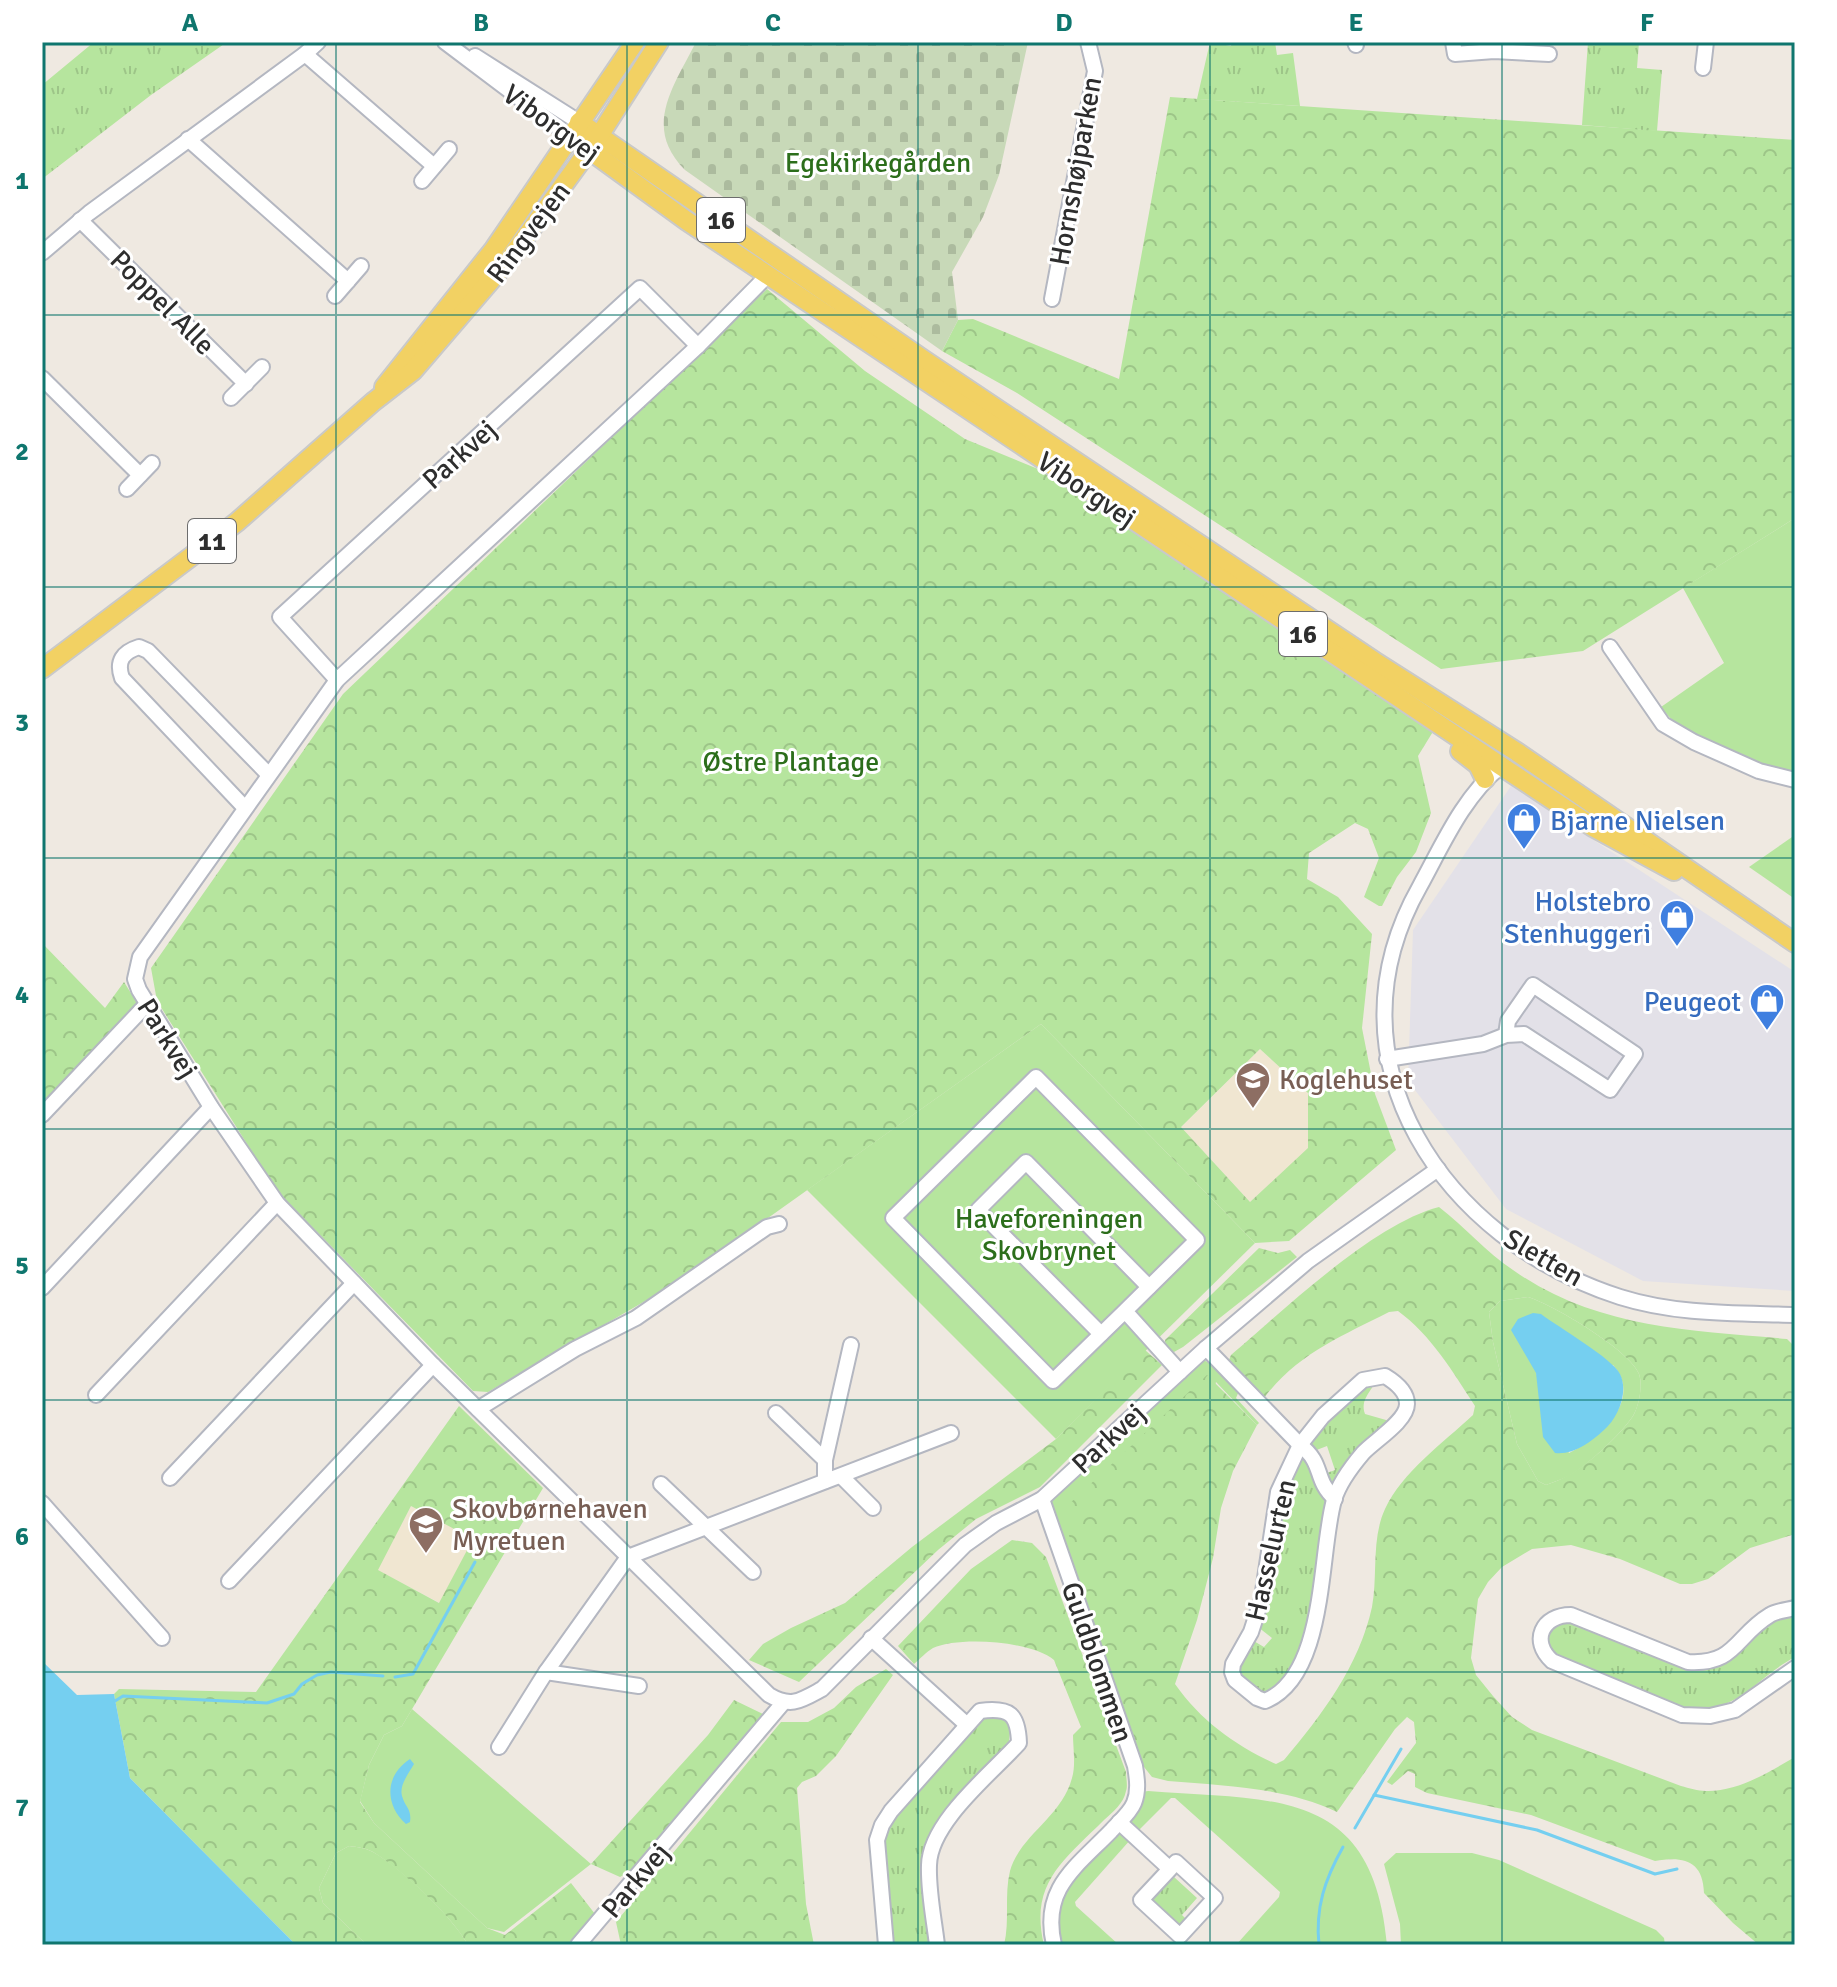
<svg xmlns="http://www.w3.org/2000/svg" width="1837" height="1987" viewBox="0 0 1837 1987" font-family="Signika,sans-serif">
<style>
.industrial{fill:#e3e1e8}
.education{fill:#f0e6d1}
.grass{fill:#b6e59e;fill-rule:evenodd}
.forest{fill:url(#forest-crowns);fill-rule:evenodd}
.cemetery{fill:url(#cemetery-stones)}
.park{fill:url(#park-tufts)}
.water{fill:#75cff0}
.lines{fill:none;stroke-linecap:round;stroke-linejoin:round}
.stream{stroke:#75cff0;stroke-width:3}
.minor-casing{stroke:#b4b7c1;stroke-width:18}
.major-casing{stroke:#c9c9c9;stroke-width:22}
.minor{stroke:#fff;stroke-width:14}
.major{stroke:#f2d163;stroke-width:18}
.grid{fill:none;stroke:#0f766e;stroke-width:2;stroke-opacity:0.55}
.labels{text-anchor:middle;stroke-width:6;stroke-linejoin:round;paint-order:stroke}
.shield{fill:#fff;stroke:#6d6d6d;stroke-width:2}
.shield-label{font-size:26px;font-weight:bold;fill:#2e2e2e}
.street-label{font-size:28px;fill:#2e2e2e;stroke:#fff}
.park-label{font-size:28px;fill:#2c6e1b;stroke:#fff}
.shop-label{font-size:28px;fill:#366cbe;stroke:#fff;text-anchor:end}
.education-label{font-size:28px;fill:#785e54;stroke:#fff;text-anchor:start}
.neatline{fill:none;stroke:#0f766e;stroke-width:3}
.grid-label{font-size:26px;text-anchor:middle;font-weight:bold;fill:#0f766e}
</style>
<defs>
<pattern id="forest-crowns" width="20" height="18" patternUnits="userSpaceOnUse" patternTransform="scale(2)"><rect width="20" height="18" fill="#b6e59e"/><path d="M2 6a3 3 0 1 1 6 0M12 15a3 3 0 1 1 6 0" fill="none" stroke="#9dc588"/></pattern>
<pattern id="cemetery-stones" width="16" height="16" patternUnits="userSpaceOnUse" patternTransform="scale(2)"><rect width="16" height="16" fill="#c8d9b8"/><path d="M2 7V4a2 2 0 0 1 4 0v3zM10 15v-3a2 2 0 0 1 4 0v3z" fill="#acbb9e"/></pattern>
<pattern id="park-tufts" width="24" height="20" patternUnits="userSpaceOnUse" patternTransform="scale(2)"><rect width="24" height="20" fill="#b6e59e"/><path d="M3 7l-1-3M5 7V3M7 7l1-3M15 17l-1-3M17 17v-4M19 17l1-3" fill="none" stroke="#9dc588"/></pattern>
</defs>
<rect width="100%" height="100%" fill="#efe9e1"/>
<path class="industrial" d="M1511,786L1795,972V1291L1643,1281L1506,1209L1408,1081L1413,930Z"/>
<g class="education">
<path d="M1260,1049L1308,1093V1149L1250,1202L1181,1127Z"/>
<path d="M411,1506L474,1539L440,1603L377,1570Z"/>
</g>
<g class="grass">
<path d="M1795,518V772C1752,762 1687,744 1661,707L1724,663L1683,588Z"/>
<path d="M1795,835V899L1749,867Z"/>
<path d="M1041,1024L1255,1243L1056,1439L807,1190Z"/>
<path d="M1528,1297C1552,1304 1631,1351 1639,1374C1643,1386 1639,1406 1633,1416C1621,1434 1588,1465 1569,1476C1562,1479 1554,1482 1546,1485L1538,1481L1517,1444L1493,1342L1489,1312L1500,1301ZM1613,1365C1644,1400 1599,1438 1569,1453L1536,1373Z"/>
<path d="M1199,1359C1215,1362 1227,1379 1239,1391L1236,1398L1259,1423L1257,1425L1216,1382L1132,1726L1144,1767L1139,1768L1052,1508V1501Z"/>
<path d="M412,1709L591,1864L504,1932L487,1928L374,1823L360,1801L369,1765L384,1735L402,1726Z"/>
<path d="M1148,1791C1273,1801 1373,1786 1387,1945H1236L1279,1897L1280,1892L1175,1798H1171L1137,1832L1129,1824V1817L1142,1792Z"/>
<path d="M1118,1831L1131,1839L1075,1902L1076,1906L1119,1945H1060L1055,1926L1059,1893Z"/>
<path d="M349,1846C357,1847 366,1848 373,1852C401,1868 453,1917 468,1945H367L323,1903L319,1888L336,1853Z"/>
<path d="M1396,1853H1472L1499,1860L1656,1930L1664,1938L1665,1945H1401L1400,1924L1384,1864Z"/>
</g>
<g class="forest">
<path d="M1170,97L1795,140V518L1583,651L1441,669L1017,393L942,351L958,320L973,319L1119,379Z"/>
<path d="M767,289L865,371L965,439L1065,480L1434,730L1418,756L1431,813L1416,852L1397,877L1382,906H1379L1364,897L1379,858L1368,829L1355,823L1309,853L1307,879L1338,897L1372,934L1362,1028L1375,1094L1396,1150L1289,1241L1255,1243L1041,1024L678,1282L488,1392L473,1391L276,1190L157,1001L151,968L343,694ZM1260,1049L1308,1093V1148L1250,1202L1181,1127Z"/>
<path d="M42,943L105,1008L124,982L139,1006L42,1110Z"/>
<path d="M1439,1207C1465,1227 1486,1252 1513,1270C1597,1329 1689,1330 1787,1339L1795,1347V1534L1750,1548L1708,1579L1692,1584H1680L1620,1559L1571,1545L1532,1549L1502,1567L1488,1582L1478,1599L1471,1658L1476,1675L1493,1696L1512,1717L1532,1730L1681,1786C1689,1788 1698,1791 1706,1791C1737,1792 1769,1772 1795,1757V1945H1759L1733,1923L1704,1893C1703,1860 1683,1856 1655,1861L1531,1815L1427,1793L1415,1787V1774L1408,1771L1392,1785L1387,1782L1416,1743L1414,1722L1407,1717L1395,1729L1337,1812C1284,1787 1226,1786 1168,1781L1152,1777L1144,1767L1063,1517L1068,1505L1207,1375L1257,1425L1233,1471L1221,1508L1213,1558L1197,1620L1175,1684C1201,1721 1236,1746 1276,1764L1284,1760C1322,1715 1359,1666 1372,1607C1378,1576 1371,1539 1385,1509C1402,1472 1443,1443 1473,1415L1475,1406C1453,1372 1431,1335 1398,1311L1389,1312C1342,1336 1297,1354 1264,1398L1229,1360L1231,1355C1284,1310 1373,1224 1439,1207ZM1528,1297C1552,1304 1631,1351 1639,1374C1643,1385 1639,1406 1633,1416C1621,1434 1588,1465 1569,1475C1562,1479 1554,1482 1546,1485L1538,1481L1517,1444L1493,1342L1489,1312L1500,1301Z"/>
<path d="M1259,1248L1278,1253L1290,1250L1297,1257L1183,1347L1174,1352L1166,1347L1165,1340Z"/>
<path d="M1145,1350L1162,1365L1040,1487L976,1519L938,1550L799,1682L749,1660L763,1644L791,1628L845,1603L912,1547L1056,1439Z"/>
<path d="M459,1406L543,1488L402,1726L384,1735L369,1765L360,1802L374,1823L487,1928L505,1935L571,1883L595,1914L574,1945H468C453,1917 401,1869 373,1852C366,1848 357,1847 349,1846L336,1853L319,1888L323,1903L367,1945H296L130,1778L114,1694L119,1689L256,1692ZM411,1506L473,1539L439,1603L378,1570Z"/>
<path d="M1012,1540L1032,1543L1046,1557L1126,1772C1126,1778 1128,1786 1126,1791C1124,1803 1113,1812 1104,1820C1064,1860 1029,1883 1044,1945H1004C1010,1920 1004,1895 1010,1871C1020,1835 1062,1817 1072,1778C1076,1765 1073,1748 1073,1735L1081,1727L1054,1660C1032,1641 959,1636 933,1648C926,1652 920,1659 914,1664L898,1646L971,1569Z"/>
<path d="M886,1669L893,1675L836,1756L816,1776L802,1782L797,1788L806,1904L814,1945H621L616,1922L781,1722H808L834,1708L856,1687Z"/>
<path d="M734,1700L763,1714L635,1868L620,1877L591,1864L708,1735Z"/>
</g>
<path class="cemetery" d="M696,42H1028L999,175L983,217L952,272L958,320L942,351L685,170C642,127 674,86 696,42Z"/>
<g class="park">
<path d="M94,42H227L151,95L42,179V85Z"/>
<path d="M1210,42L1231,46L1232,42H1275L1277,55L1293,53L1300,106L1197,99Z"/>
<path d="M1588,42H1639L1637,68L1662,70L1657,131L1582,125Z"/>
<path d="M1375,1381C1371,1393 1360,1399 1365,1414L1386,1420L1389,1424L1334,1490L1324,1474L1335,1470L1327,1446L1314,1451L1309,1445L1339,1404Z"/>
<path d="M1303,1453L1329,1503L1312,1614L1303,1642L1294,1664L1273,1692L1260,1694L1241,1679L1237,1670L1252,1640L1264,1647L1272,1638L1258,1627L1282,1495Z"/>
<path d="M1795,1613V1657C1752,1680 1740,1714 1684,1708L1556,1656L1546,1642L1549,1629L1563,1619L1692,1667L1770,1621Z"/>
<path d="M1000,1713L1011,1725L1009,1741L933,1832L931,1945H893L883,1841L891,1818L975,1719Z"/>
<path d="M1178,1871L1174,1877L1197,1898L1182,1915L1186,1919L1181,1924H1175L1151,1903L1150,1895L1155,1890L1159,1893L1171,1879L1167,1876Z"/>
</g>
<g class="water">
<path d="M1533,1313L1541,1314C1558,1327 1612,1358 1620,1374C1629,1392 1618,1418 1604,1430C1591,1442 1574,1455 1555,1453L1543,1437L1536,1373L1511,1330L1518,1319Z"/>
<path d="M42,1661L77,1695L114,1694L130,1778L296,1945H42Z"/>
<path d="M410,1759L414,1764C409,1773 399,1785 402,1796C405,1807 412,1809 410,1822L406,1824C385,1805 384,1776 410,1759Z"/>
</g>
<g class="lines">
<g class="stream">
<path d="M395,1677L413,1674L475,1562"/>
<path d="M115,1701L123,1696L267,1703L294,1694L302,1684L317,1675L331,1672L383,1676"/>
<path d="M1374,1795L1537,1830L1655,1874L1677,1869"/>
<path d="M1355,1828L1401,1749"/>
<path d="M1319,1945C1315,1908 1325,1879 1343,1847"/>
</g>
<g class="minor-casing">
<g id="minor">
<path d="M445,42L570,136"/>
<path d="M1355,42L1356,45"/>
<path d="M1453,42L1455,54L1494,51L1549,54"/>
<path d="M305,54L434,166"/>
<path d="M475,56L579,122"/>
<path d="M1703,68L1706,42"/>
<path d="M188,139L348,281"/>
<path d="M422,181L449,149"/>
<path d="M80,220L246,384"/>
<path d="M42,253L89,213L305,54L318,42"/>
<path d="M768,275L698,346L337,680L140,957L135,979L139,990L211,1107L277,1203L433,1365L769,1695C791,1708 800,1701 822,1689L965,1545L996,1523L1042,1499L1206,1348L1308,1261L1438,1169"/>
<path d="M335,296L361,266"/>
<path d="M1052,299L1095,71L1088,42"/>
<path d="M42,378L140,475"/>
<path d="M231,398L262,367"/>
<path d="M127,489L152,463"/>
<path d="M1610,647L1663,724L1694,742L1759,771L1795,780"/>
<path d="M337,680L280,617L640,288L698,346"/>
<path d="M1501,766C1463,797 1443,844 1420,886C1320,1062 1445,1241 1620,1297C1677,1315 1737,1313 1795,1315"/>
<path d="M245,808L122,678C116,661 123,652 139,647L148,651L268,774"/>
<path d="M1387,1059L1483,1044L1506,1035L1524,1034L1610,1090L1635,1054L1533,985L1508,1021L1506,1035"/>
<path d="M42,1115L147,1004"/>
<path d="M42,1288L211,1107"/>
<path d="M1125,1311L1053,1381L893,1218L1036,1077L1197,1240L1125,1311L1180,1372"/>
<path d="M1101,1334L978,1210L1026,1162L1149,1287"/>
<path d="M1206,1348L1300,1445C1325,1464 1313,1479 1335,1499"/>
<path d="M1385,1376C1395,1382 1407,1391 1407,1404C1407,1421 1374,1441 1363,1453C1352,1466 1339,1483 1334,1500C1319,1553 1327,1676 1265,1701L1257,1698L1235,1680L1232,1672L1233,1664L1251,1632L1262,1598L1278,1492L1300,1445L1323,1416L1363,1380Z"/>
<path d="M96,1395L277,1203"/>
<path d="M478,1409L575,1349L636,1318L767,1227L779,1224"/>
<path d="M776,1413L825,1460"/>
<path d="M841,1476L873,1508"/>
<path d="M170,1478L354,1283"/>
<path d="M825,1481V1460L851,1345"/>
<path d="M661,1484L753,1572"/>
<path d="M1042,1499L1135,1766C1137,1778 1139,1791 1134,1803C1130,1813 1118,1823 1111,1831C1075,1868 1041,1889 1054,1945"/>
<path d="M42,1503L162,1638"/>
<path d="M229,1581L433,1365"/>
<path d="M1795,1608C1787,1610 1776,1611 1770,1615C1735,1636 1736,1665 1688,1662L1571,1615C1542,1615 1530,1641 1552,1661L1682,1715L1710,1716L1735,1710L1795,1668"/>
<path d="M871,1638L966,1724"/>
<path d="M546,1672L639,1686"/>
<path d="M499,1747L546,1672L628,1557L951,1433"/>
<path d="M1119,1822L1170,1869L1141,1900L1180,1936L1215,1898L1176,1862L1170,1869"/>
<path d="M578,1945L783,1703"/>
<path d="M886,1945L877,1840L882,1825L891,1811L980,1711C1010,1707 1018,1714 1019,1743C991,1774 930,1822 929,1865C928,1891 934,1919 937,1945"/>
</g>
</g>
<g class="major-casing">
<g id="major">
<path d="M579,122L924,360L1374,661L1517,752L1795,943"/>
<path d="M570,136L687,221L1501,766L1593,827L1674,871"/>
<path d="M384,387L494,249L635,42"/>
<path d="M42,669L237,522L373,402L413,371L511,257L599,136L659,42"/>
<path d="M1460,751L1478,765L1485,779"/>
</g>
</g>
<use href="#minor" class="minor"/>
<use href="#major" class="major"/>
</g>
<path class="grid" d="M336,42V1945M627,42V1945M918,42V1945M1210,42V1945M1502,42V1945M42,315H1795M42,587H1795M42,858H1795M42,1129H1795M42,1400H1795M42,1672H1795"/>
<defs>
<g id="shop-pin" transform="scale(1.8)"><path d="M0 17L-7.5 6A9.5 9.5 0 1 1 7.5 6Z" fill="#3f7fe0" stroke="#fff"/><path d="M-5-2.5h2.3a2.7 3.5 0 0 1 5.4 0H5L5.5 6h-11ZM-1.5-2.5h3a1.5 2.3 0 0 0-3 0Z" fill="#fff"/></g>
<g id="school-pin" transform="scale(1.8)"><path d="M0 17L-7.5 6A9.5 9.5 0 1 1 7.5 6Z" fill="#8d6e63" stroke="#fff"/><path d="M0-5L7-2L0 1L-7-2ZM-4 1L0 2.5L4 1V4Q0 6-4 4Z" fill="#fff"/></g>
</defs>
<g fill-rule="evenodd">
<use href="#shop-pin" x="1524" y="820"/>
<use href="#shop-pin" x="1677" y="917"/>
<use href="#shop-pin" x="1767" y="1001"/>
<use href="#school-pin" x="1253" y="1079"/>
<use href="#school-pin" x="426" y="1524"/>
</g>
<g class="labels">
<g class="shield">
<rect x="697" y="198" width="48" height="44" rx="6"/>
<rect x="188" y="519" width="48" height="44" rx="6"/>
<rect x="1279" y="612" width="48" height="44" rx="6"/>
</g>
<g class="shield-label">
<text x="721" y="229">16</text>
<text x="212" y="550">11</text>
<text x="1303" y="643">16</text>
</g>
<g class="street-label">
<text transform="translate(552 123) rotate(36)" y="10">Viborgvej</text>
<text transform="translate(1075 171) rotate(-80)" y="10">Hornshøjparken</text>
<text transform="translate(528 232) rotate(-53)" y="10">Ringvejen</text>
<text transform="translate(163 302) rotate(45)" y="10">Poppel Alle</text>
<text transform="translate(459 454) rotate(-42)" y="10">Parkvej</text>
<text transform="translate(1087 489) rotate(34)" y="10">Viborgvej</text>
<text transform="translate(168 1038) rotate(58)" y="10">Parkvej</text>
<text transform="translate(1544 1257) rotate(30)" y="10">Sletten</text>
<text transform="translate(1108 1438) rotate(-43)" y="10">Parkvej</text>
<text transform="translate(1270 1550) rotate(-77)" y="10">Hasselurten</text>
<text transform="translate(1098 1662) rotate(71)" y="10">Guldblommen</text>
<text transform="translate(635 1880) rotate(-50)" y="10">Parkvej</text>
</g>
<g class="park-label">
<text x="878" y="172">Egekirkegården</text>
<text x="791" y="771">Østre Plantage</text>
<text x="1049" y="1228">Haveforeningen<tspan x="1049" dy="32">Skovbrynet</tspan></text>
</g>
<g class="shop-label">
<text x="1550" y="830" text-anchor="start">Bjarne Nielsen</text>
<text x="1651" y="911">Holstebro<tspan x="1651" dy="32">Stenhuggeri</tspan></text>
<text x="1741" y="1011">Peugeot</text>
</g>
<g class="education-label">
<text x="1279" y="1089">Koglehuset</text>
<text x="452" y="1518">Skovbørnehaven<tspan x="452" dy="32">Myretuen</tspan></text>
</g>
</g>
<rect width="1837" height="1987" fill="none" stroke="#ffffff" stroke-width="88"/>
<rect x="44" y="44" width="1749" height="1899" class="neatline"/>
<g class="grid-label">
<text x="190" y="31">A</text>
<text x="481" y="31">B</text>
<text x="773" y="31">C</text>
<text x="1064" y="31">D</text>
<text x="1356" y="31">E</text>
<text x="1647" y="31">F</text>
<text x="22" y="189">1</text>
<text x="22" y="460">2</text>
<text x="22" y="731">3</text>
<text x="22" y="1003">4</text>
<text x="22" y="1274">5</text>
<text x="22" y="1545">6</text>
<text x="22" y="1816">7</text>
</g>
</svg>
